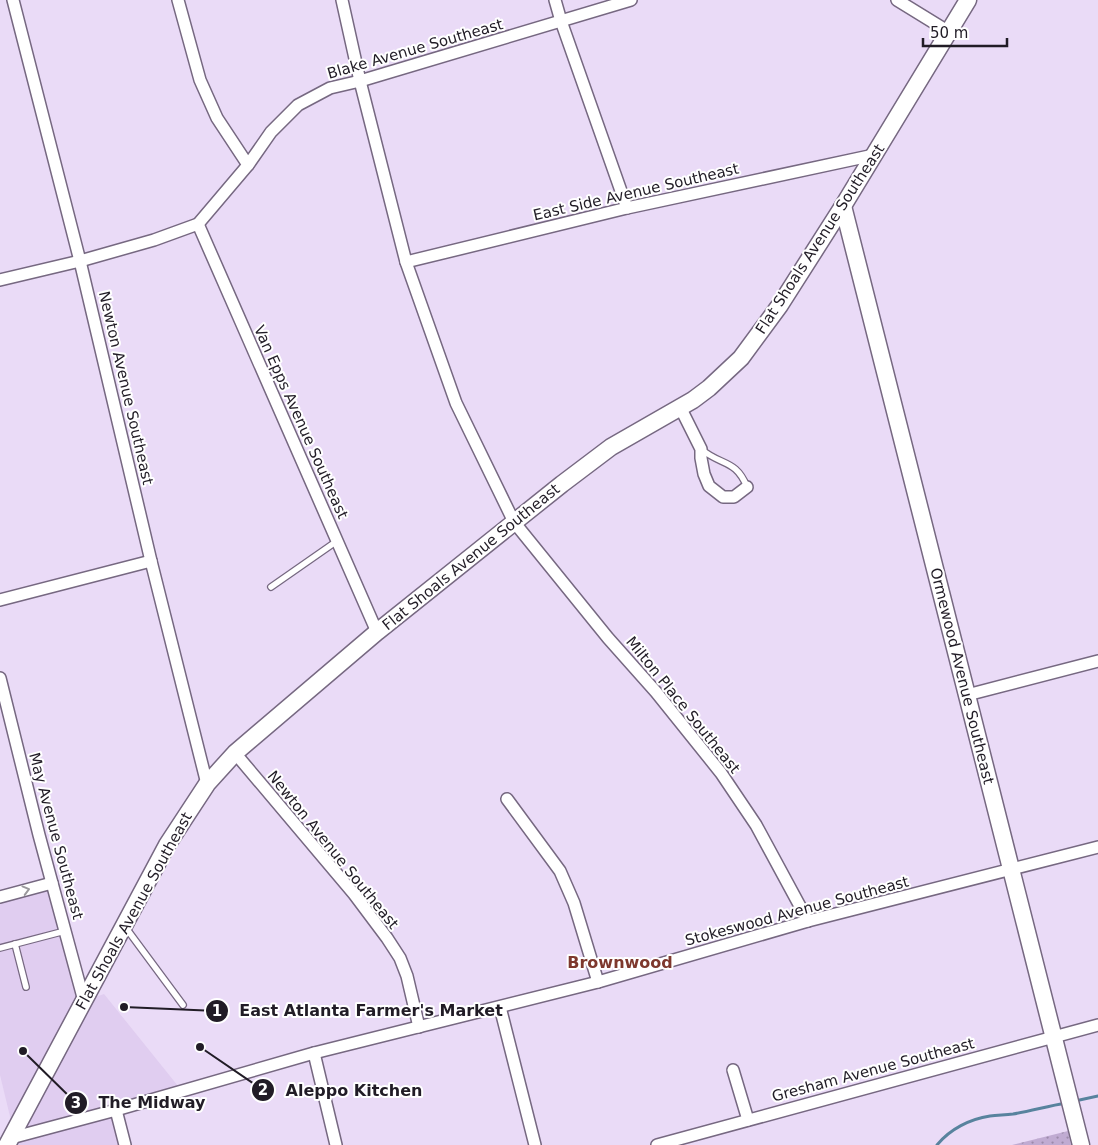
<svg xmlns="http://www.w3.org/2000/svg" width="1098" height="1145" viewBox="0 0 1098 1145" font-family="'DejaVu Sans',sans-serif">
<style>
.built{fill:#e0cdf0}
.park{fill:url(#park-dots)}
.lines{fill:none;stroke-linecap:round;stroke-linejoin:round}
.stream{stroke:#58839e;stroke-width:3}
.lane-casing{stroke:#766881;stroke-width:8}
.street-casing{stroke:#766881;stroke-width:14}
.secondary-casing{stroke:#766881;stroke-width:19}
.lane{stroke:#fff;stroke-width:5.5}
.street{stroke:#fff;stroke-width:11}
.secondary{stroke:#fff;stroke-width:16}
.oneway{stroke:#9b999d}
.labels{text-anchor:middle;stroke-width:4;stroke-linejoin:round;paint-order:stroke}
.street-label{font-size:15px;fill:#211c26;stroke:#fff}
.neighbourhood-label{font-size:16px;font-weight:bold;fill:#7e382d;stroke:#fff}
.leader{fill:none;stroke:#211c26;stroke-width:2}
.callout-dot{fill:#211c26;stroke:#fff;stroke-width:2}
.mark-label{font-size:15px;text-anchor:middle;font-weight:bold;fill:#fff}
.callout-label{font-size:16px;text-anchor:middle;font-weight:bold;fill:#211c26;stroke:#fff;stroke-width:4;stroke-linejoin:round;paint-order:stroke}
</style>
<defs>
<pattern id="park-dots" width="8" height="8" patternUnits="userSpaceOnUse" patternTransform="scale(1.25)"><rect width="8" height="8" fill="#c0abd2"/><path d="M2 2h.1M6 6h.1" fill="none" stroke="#9c8aaa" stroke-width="1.8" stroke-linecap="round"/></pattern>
</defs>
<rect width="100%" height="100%" fill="#eadbf7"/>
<path class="built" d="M52,883L84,1001L104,994L182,1091L116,1110L125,1145H8L14,1133L0,1075V897Z"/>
<path class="park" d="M1068,1131L1071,1145H1012Z"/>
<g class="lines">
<g class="stream">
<path d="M1075,1101L1098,1096"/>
<path d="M937,1145C950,1129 970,1119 990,1116C998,1115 1005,1115 1013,1114C1031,1111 1048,1106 1066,1103"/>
</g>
<g class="lane-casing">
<g id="lane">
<path d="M701,449C721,466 736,459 747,487"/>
<path d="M271,587L337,541"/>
<path d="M126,928L183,1005"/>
<path d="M15,944L26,987"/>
<path d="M0,948L65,931"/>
</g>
</g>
<g class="street-casing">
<g id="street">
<path d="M13,0L80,261L151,561L207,784"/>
<path d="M178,0L200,80L217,118L248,165"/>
<path d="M342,0L360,81L406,262L456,403L514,522L608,638L656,692L721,773L756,825L808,921"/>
<path d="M555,0L561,21L627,208"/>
<path d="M897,0L949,32"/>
<path d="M198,224L377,632"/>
<path d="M406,262L627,208L874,155"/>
<path d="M0,280L80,261L154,240L198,224L248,165L271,132L298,105L330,88L360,81L631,0"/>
<path d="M680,407L701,449V458L704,474L709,486L723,497H734L747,487"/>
<path d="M0,600L151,561"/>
<path d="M0,678L39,835L84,1001"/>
<path d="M967,695L1098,661"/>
<path d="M235,753L354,894L387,938L400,958L407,976L419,1027"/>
<path d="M507,799L560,871L574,903L598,982"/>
<path d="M0,897L52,883"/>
<path d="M500,1007L535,1145"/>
<path d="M314,1053L336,1145"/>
<path d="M733,1070L748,1120"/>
<path d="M116,1110L125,1145"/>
<path d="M11,1138L116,1110L314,1053L598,982L808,921L1098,847"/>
<path d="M657,1145L1098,1025"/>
</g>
</g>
<g class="secondary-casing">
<g id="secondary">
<path d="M843,206L1081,1145"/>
<path d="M7,1145L167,845L207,784L235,753L377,632L562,484L611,447L693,400L709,388L741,358L780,305L843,206L968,0"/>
</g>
</g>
<use href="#lane" class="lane"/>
<use href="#street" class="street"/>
<use href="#secondary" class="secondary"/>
</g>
<defs><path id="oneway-chevron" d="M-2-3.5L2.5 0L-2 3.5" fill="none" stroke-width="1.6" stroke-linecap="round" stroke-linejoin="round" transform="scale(1.25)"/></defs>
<use class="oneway" href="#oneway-chevron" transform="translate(26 890) rotate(-15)"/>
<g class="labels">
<g class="street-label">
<text transform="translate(415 49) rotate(-16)" y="5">Blake Avenue Southeast</text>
<text transform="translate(636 192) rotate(-13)" y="5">East Side Avenue Southeast</text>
<text transform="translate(820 239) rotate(-57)" y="5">Flat Shoals Avenue Southeast</text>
<text transform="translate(126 388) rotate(77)" y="5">Newton Avenue Southeast</text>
<text transform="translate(301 422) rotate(66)" y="5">Van Epps Avenue Southeast</text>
<text transform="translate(471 557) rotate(-39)" y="5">Flat Shoals Avenue Southeast</text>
<text transform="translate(962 676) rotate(76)" y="5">Ormewood Avenue Southeast</text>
<text transform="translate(683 705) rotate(51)" y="5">Milton Place Southeast</text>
<text transform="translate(56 836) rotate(75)" y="5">May Avenue Southeast</text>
<text transform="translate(333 850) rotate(51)" y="5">Newton Avenue Southeast</text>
<text transform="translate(134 911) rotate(-61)" y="5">Flat Shoals Avenue Southeast</text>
<text transform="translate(797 911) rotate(-15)" y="5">Stokeswood Avenue Southeast</text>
<text transform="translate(873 1070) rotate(-15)" y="5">Gresham Avenue Southeast</text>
</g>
<g class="neighbourhood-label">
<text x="620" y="968">Brownwood</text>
</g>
</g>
<path class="leader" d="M124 1007L217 1011M200 1047L263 1090M23 1051L76 1103"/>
<g class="callout-dot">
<circle cx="124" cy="1007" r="5"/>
<circle cx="200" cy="1047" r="5"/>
<circle cx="23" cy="1051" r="5"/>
<circle cx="217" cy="1011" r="12"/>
<circle cx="263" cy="1090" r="12"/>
<circle cx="76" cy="1103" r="12"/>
</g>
<g class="mark-label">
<text x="217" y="1016">1</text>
<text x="263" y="1095">2</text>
<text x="76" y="1108">3</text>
</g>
<g class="callout-label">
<text x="371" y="1016">East Atlanta Farmer's Market</text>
<text x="354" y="1096">Aleppo Kitchen</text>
<text x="152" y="1108">The Midway</text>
</g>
<path d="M923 38v8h84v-8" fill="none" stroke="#211c26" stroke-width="2.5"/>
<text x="930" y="38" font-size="15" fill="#211c26" stroke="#ffffff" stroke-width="4" paint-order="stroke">50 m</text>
</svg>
